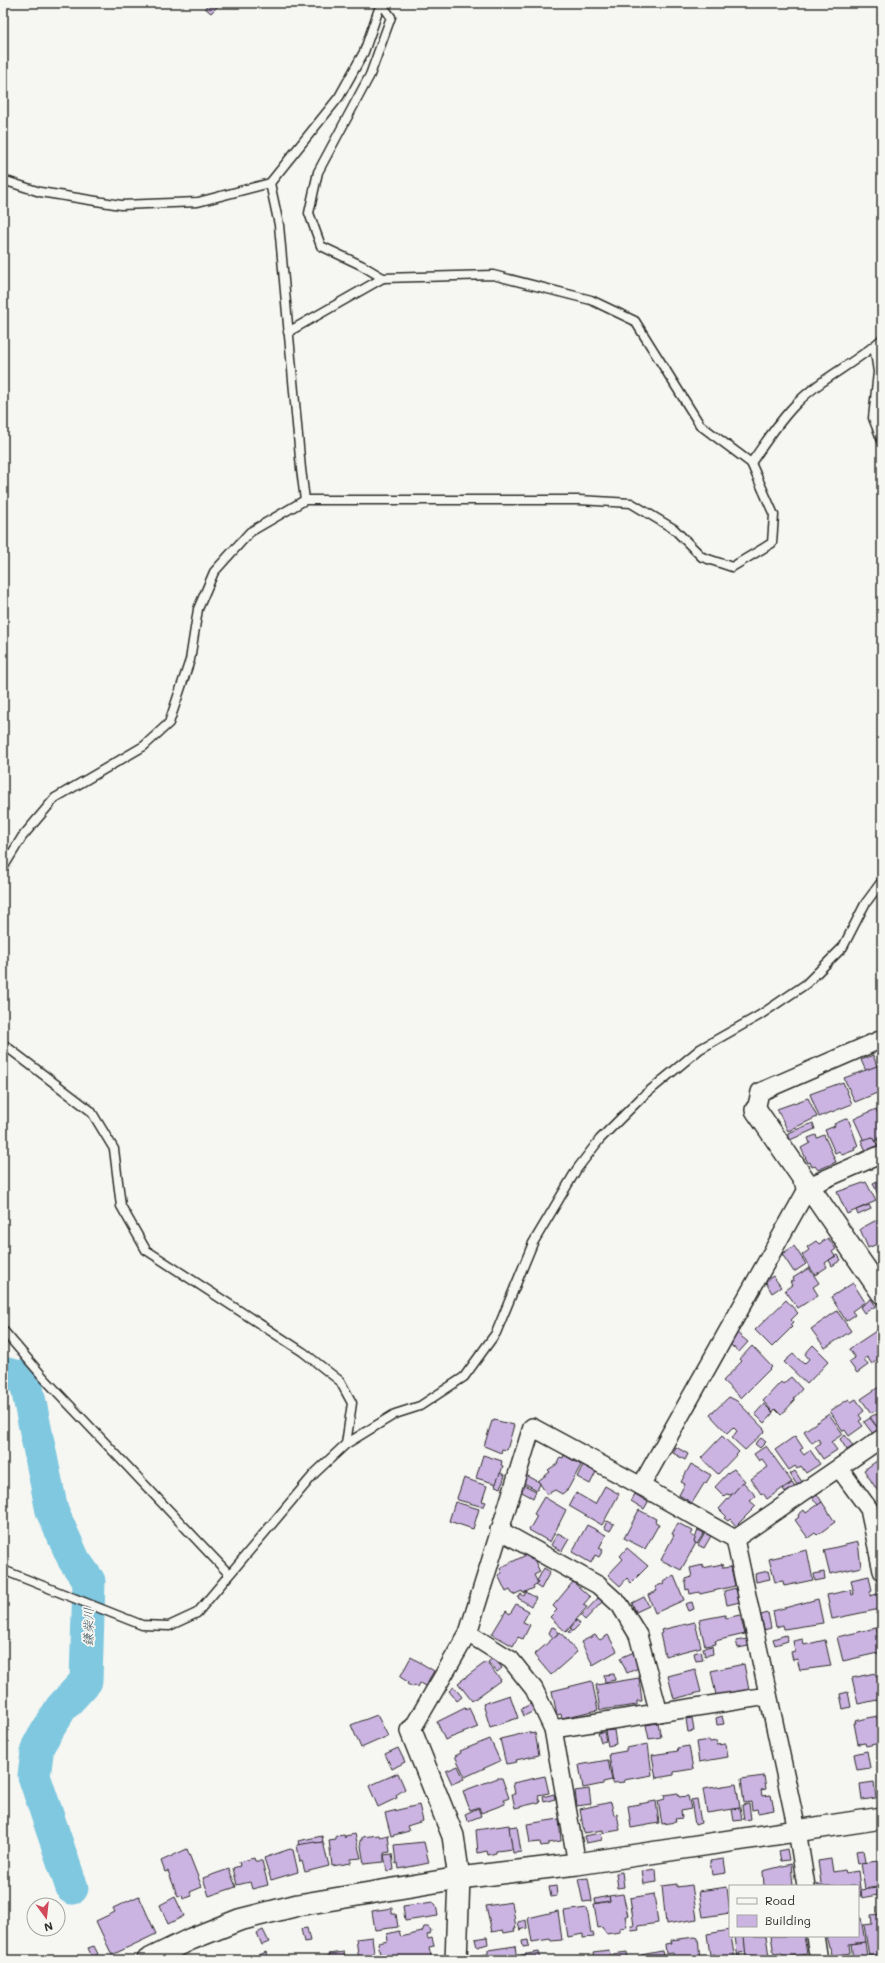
<svg xmlns="http://www.w3.org/2000/svg" width="885" height="1963" viewBox="0 0 885 1963" font-family="Mali,'Klee One',sans-serif">
<style>
.lines{fill:none;stroke-linecap:round;stroke-linejoin:round}
.river{stroke:#7fc8df;stroke-width:33}
.building{fill:#ccb4e2;stroke:#2b2b2b}
.service-casing{stroke:#2b2b2b;stroke-width:11}
.minor-casing{stroke:#2b2b2b;stroke-width:20}
.tertiary-casing{stroke:#2b2b2b;stroke-width:24}
.service{stroke:#f6f6f2;stroke-width:8}
.minor{stroke:#f6f6f2;stroke-width:17}
.tertiary{stroke:#f6f6f2;stroke-width:21}
.labels{text-anchor:middle;stroke-width:3.5;stroke-linejoin:round;paint-order:stroke}
.water-label{font-size:13px;font-style:italic;fill:#445a61;stroke:#f6f6f2}
</style>
<rect width="100%" height="100%" fill="#f6f6f2"/>
<filter id="ink" filterUnits="userSpaceOnUse"><feTurbulence type="fractalNoise" baseFrequency=".025" numOctaves="2"/><feDisplacementMap in="SourceGraphic" scale="8" xChannelSelector="R" yChannelSelector="G"/><feConvolveMatrix kernelMatrix="1 2 1 2 8 2 1 2 1" color-interpolation-filters="sRGB"/></filter>
<g filter="url(#ink)">
<g class="lines">
<path class="river" d="M3,1373L25,1378L52,1511L74,1560L89,1581L86,1681L61,1708L38,1746L34,1776L72,1888"/>
</g>
<g class="building">
<path d="M209,3H215L218,6L211,13L205,8Z"/>
<path d="M873,1055L877,1066L866,1071L861,1060Z"/>
<path d="M877,1066L882,1078V1091L855,1102L844,1078Z"/>
<path d="M843,1082L852,1104L819,1117L810,1094Z"/>
<path d="M808,1098L817,1117L788,1131L777,1109Z"/>
<path d="M876,1109L878,1114L882,1112V1138L875,1141L873,1137L864,1141L854,1119Z"/>
<path d="M848,1118L858,1146L854,1147L855,1150L842,1155L839,1151L835,1153L825,1130L835,1126L834,1124Z"/>
<path d="M813,1123L815,1129L790,1140L788,1133Z"/>
<path d="M816,1135L817,1138L824,1135L836,1162L818,1170L815,1166L812,1167L810,1162L808,1163L801,1148L810,1143L808,1138Z"/>
<path d="M873,1137L878,1146L866,1151L861,1140Z"/>
<path d="M882,1179V1204L873,1183Z"/>
<path d="M866,1182L876,1201L847,1214L837,1192Z"/>
<path d="M869,1205L871,1209L858,1215L856,1210Z"/>
<path d="M882,1217V1242L868,1248L860,1229Z"/>
<path d="M828,1238L836,1249L832,1252L835,1256L825,1263L827,1267L815,1275L802,1255L809,1250L807,1247L816,1241L819,1244Z"/>
<path d="M794,1246L806,1264L794,1272L782,1254Z"/>
<path d="M838,1255L841,1260L832,1266L829,1260Z"/>
<path d="M809,1268L819,1283L813,1287L818,1295L798,1308L785,1290L792,1285L790,1282L794,1280L793,1278Z"/>
<path d="M773,1276L781,1287L772,1293L765,1281Z"/>
<path d="M853,1283L865,1302L852,1311L855,1315L846,1321L831,1297Z"/>
<path d="M871,1299L876,1306L864,1313L860,1307Z"/>
<path d="M786,1300L798,1313L791,1320L793,1322L790,1325L792,1327L772,1347L755,1330Z"/>
<path d="M837,1311L851,1331L825,1348L811,1329Z"/>
<path d="M879,1329L882,1333V1356L872,1364L867,1357L864,1359L868,1365L857,1373L849,1362L855,1358L849,1349Z"/>
<path d="M737,1333L748,1342L739,1352L728,1343Z"/>
<path d="M813,1345L829,1361L807,1384L784,1362L793,1354L804,1364L809,1359L805,1354Z"/>
<path d="M752,1346L772,1367L741,1398L723,1381L742,1361L740,1359Z"/>
<path d="M791,1377L802,1389L793,1399L795,1400L781,1415L775,1409L773,1412L763,1401L781,1382L783,1384Z"/>
<path d="M882,1385V1415L881,1416L877,1410L871,1413L861,1399Z"/>
<path d="M729,1397L737,1401L764,1429L765,1431L745,1450L732,1438L737,1431L733,1427L727,1433L710,1415Z"/>
<path d="M849,1399L851,1402L856,1399L864,1411L859,1415L862,1419L859,1421L863,1426L849,1436L845,1430L843,1431L830,1411Z"/>
<path d="M764,1404L773,1413L764,1423L755,1414Z"/>
<path d="M829,1414L843,1434L831,1442L837,1450L823,1459L815,1447L821,1443L818,1439L812,1443L804,1431Z"/>
<path d="M876,1414L882,1423V1425L878,1428L870,1417Z"/>
<path d="M870,1418L879,1430L873,1434L864,1422Z"/>
<path d="M494,1420L514,1425L507,1450L502,1449L501,1453L484,1446L492,1421H494Z"/>
<path d="M845,1435L853,1446L847,1450L840,1439Z"/>
<path d="M722,1436L739,1452L718,1474L701,1458Z"/>
<path d="M795,1436L803,1448L800,1450L804,1455L810,1450L820,1464L806,1473L801,1466L797,1469L795,1466L789,1470L775,1450Z"/>
<path d="M761,1438L766,1442L760,1448L755,1444Z"/>
<path d="M766,1446L792,1482L767,1499L763,1493L761,1494L751,1479L768,1467L762,1459L759,1461L754,1454Z"/>
<path d="M676,1447L688,1454L685,1460L673,1453Z"/>
<path d="M483,1455L502,1461L501,1465L503,1466L497,1484L476,1478Z"/>
<path d="M564,1455L581,1465L568,1489L562,1494L555,1490L547,1494L538,1481L550,1472L548,1470L557,1464L560,1457L563,1458Z"/>
<path d="M881,1458L882,1460L881,1496L864,1470Z"/>
<path d="M691,1464L711,1475L706,1483L705,1482L692,1503L679,1495L685,1484L681,1482Z"/>
<path d="M583,1465L596,1472L590,1484L577,1477Z"/>
<path d="M734,1469L745,1481L731,1495L726,1494L724,1496L715,1487L729,1472Z"/>
<path d="M795,1471L802,1482L797,1485L790,1474Z"/>
<path d="M500,1473L505,1475L501,1488L495,1486Z"/>
<path d="M526,1475L539,1482L540,1484L537,1490L522,1482Z"/>
<path d="M464,1478L487,1486L482,1501L486,1502L484,1506H480L458,1500L457,1498Z"/>
<path d="M743,1482L756,1496L750,1501L756,1506L736,1526L730,1519L728,1521L724,1518L726,1516L719,1509Z"/>
<path d="M792,1483L795,1487L786,1493L783,1489Z"/>
<path d="M522,1484L536,1491L533,1498L520,1491Z"/>
<path d="M605,1486L619,1494L602,1525L569,1506L576,1493L595,1504Z"/>
<path d="M635,1494L648,1502L644,1509L631,1501Z"/>
<path d="M817,1494L822,1502L818,1505L812,1497Z"/>
<path d="M544,1497L566,1510L550,1542L529,1530L537,1516L534,1514Z"/>
<path d="M455,1502L479,1509L473,1529L449,1521Z"/>
<path d="M822,1502L835,1522L817,1535L815,1533L808,1538L795,1520L799,1517L798,1515L804,1510L806,1513Z"/>
<path d="M639,1510L656,1519L655,1522L659,1524L645,1549L624,1538Z"/>
<path d="M607,1521L614,1524L610,1531L604,1528Z"/>
<path d="M678,1523L693,1531L691,1535L696,1538L694,1542L696,1543L681,1570L661,1560L674,1535L672,1534Z"/>
<path d="M587,1525L606,1535L599,1548L603,1550L599,1557L595,1555L591,1563L572,1552Z"/>
<path d="M698,1530L704,1533L697,1544L694,1542Z"/>
<path d="M558,1533L569,1539L562,1551L551,1545Z"/>
<path d="M705,1533L711,1536L704,1548L698,1545Z"/>
<path d="M858,1542L861,1567L830,1574L824,1550Z"/>
<path d="M627,1548L648,1566L631,1583L627,1578L620,1586L608,1575L623,1559L620,1556Z"/>
<path d="M807,1550L813,1580L784,1586L783,1581L775,1582L769,1559Z"/>
<path d="M528,1554L531,1560L534,1559L540,1572L534,1575L538,1583L533,1586L534,1588L523,1593L522,1591L513,1595L510,1590L506,1592L498,1575L502,1573L500,1568Z"/>
<path d="M722,1564L723,1568L731,1567L735,1586L700,1594L699,1592L690,1594L689,1589L686,1590L685,1582H686V1579L692,1577L690,1568L703,1565V1568Z"/>
<path d="M544,1568L550,1572L541,1589L535,1585L538,1583L537,1581Z"/>
<path d="M768,1571L770,1579L756,1582L755,1574Z"/>
<path d="M824,1572L825,1579L815,1581L814,1574Z"/>
<path d="M674,1576L684,1600L655,1613L648,1595L657,1591L655,1587L664,1583L663,1581Z"/>
<path d="M869,1576L872,1591L870,1592V1596L877,1594L880,1609L832,1619L827,1595L851,1590L852,1595L854,1594L851,1580Z"/>
<path d="M573,1582L590,1597L583,1605L587,1607L566,1632L550,1617L557,1610L553,1606Z"/>
<path d="M736,1588L740,1602L727,1605L724,1591Z"/>
<path d="M526,1592L536,1598L531,1606L518,1598L521,1594L524,1596Z"/>
<path d="M599,1597L603,1601L585,1620L581,1616Z"/>
<path d="M644,1597L649,1606L636,1612L632,1603Z"/>
<path d="M818,1599L823,1623L784,1629L783,1625L776,1627L773,1611Z"/>
<path d="M692,1602L694,1609L688,1611L685,1604Z"/>
<path d="M516,1604L529,1611L523,1622L530,1625L523,1639L518,1637L513,1646L492,1634L506,1611L510,1614Z"/>
<path d="M768,1613L771,1628L764,1630L761,1615Z"/>
<path d="M725,1615L726,1618L740,1615L745,1634L715,1641L716,1644L705,1646L699,1620Z"/>
<path d="M577,1620L580,1624L570,1634L568,1632L572,1629L570,1628Z"/>
<path d="M695,1622L701,1647L665,1656L660,1634L662,1633L661,1630Z"/>
<path d="M552,1627L555,1628L559,1633L553,1638L549,1633Z"/>
<path d="M876,1628L882,1652L843,1661L837,1637Z"/>
<path d="M560,1632L577,1652L551,1675L534,1655Z"/>
<path d="M595,1635L600,1640L608,1635L617,1651L593,1665L581,1642Z"/>
<path d="M786,1635L788,1641L775,1645L773,1639Z"/>
<path d="M747,1639L749,1646L738,1648L736,1641Z"/>
<path d="M803,1639L804,1645L825,1640L831,1666L800,1670L797,1659L793,1660L791,1652L795,1651L793,1641Z"/>
<path d="M712,1646L713,1654L705,1656L703,1648Z"/>
<path d="M701,1651L703,1660L696,1661L694,1653Z"/>
<path d="M634,1652L641,1667L627,1673L620,1658Z"/>
<path d="M411,1657L434,1671L425,1686L420,1683L418,1687L414,1685L413,1687L407,1684L408,1682L400,1677Z"/>
<path d="M494,1657L502,1668L497,1672L488,1662Z"/>
<path d="M486,1662L501,1680L472,1701L458,1683Z"/>
<path d="M744,1664L749,1690L716,1695L711,1671Z"/>
<path d="M695,1669L701,1692L674,1699L668,1676Z"/>
<path d="M875,1673L876,1676L882,1674V1699L858,1704L852,1678Z"/>
<path d="M614,1674L615,1680L605,1682L604,1675Z"/>
<path d="M639,1678L642,1701H637V1705L600,1710L596,1685Z"/>
<path d="M592,1681L598,1710L562,1718L561,1714L557,1715L552,1691Z"/>
<path d="M454,1687L462,1697L457,1701L449,1691Z"/>
<path d="M848,1692L851,1707L843,1709L840,1694Z"/>
<path d="M510,1695L518,1718L490,1727L483,1704Z"/>
<path d="M533,1703L536,1710L524,1716L521,1709Z"/>
<path d="M465,1708L466,1710L469,1708L478,1727L445,1740L437,1722Z"/>
<path d="M377,1715L388,1736L361,1748L351,1725Z"/>
<path d="M722,1716L724,1724L717,1725L716,1718Z"/>
<path d="M877,1716V1719L882,1718V1738L879,1739L880,1743L866,1746L865,1743L858,1744L854,1723H856L855,1721Z"/>
<path d="M692,1718L694,1731L688,1732L686,1719Z"/>
<path d="M658,1723L661,1737L649,1739L646,1725Z"/>
<path d="M614,1730L616,1744L608,1746L605,1731Z"/>
<path d="M530,1732V1734L535,1733L539,1755L516,1760L517,1762L506,1764L500,1739Z"/>
<path d="M604,1732L606,1741L601,1742L598,1733Z"/>
<path d="M490,1739L500,1761L465,1777L455,1756L461,1753L460,1751Z"/>
<path d="M709,1740L710,1742L717,1741V1745L726,1744L728,1757L699,1762L696,1742Z"/>
<path d="M648,1744L652,1775L624,1780L625,1782L613,1783L609,1754L626,1751V1748Z"/>
<path d="M689,1746L693,1769L674,1772V1775L656,1778L652,1755L678,1751L677,1748Z"/>
<path d="M398,1748L405,1762L392,1769L385,1754Z"/>
<path d="M867,1751L870,1768L857,1770L854,1754Z"/>
<path d="M608,1760L612,1780L603,1782V1784L583,1788L579,1765Z"/>
<path d="M458,1766L464,1779L452,1784L446,1771Z"/>
<path d="M398,1773L405,1789L396,1795L397,1798L378,1807L369,1786Z"/>
<path d="M545,1776L549,1793L538,1795L540,1802L515,1808L512,1794H515L513,1783Z"/>
<path d="M764,1776L766,1789L761,1790L762,1796L771,1795L774,1810L758,1813L757,1809L752,1810L751,1802L744,1803L741,1779Z"/>
<path d="M498,1778H502L509,1798L504,1800L505,1804L481,1813L479,1807L470,1810L463,1791Z"/>
<path d="M874,1782L876,1798L862,1800L860,1784Z"/>
<path d="M736,1784L740,1808L707,1813L703,1789Z"/>
<path d="M589,1789L591,1804L577,1806L575,1791Z"/>
<path d="M678,1793L679,1797L688,1796L691,1809L681,1811L682,1818L675,1819L676,1822L662,1824L658,1801L665,1799L664,1795Z"/>
<path d="M554,1794L555,1799L544,1802L543,1797Z"/>
<path d="M697,1799L701,1823L695,1825L691,1800Z"/>
<path d="M656,1801L659,1823L631,1828L628,1806Z"/>
<path d="M611,1802L614,1815L617,1814L620,1830L603,1833V1830L584,1833L580,1809Z"/>
<path d="M749,1804L751,1819L744,1820L742,1805Z"/>
<path d="M419,1805L423,1821L407,1826L409,1831L391,1836L385,1813Z"/>
<path d="M478,1808L481,1816L468,1821L465,1814Z"/>
<path d="M740,1808L742,1820L734,1821L732,1809Z"/>
<path d="M559,1819L561,1841L548,1843V1845L541,1846L540,1842L530,1843L527,1824Z"/>
<path d="M509,1825L513,1849L496,1851V1853L488,1855L487,1851L478,1853L476,1830Z"/>
<path d="M517,1826L521,1852L513,1853L509,1827Z"/>
<path d="M601,1833L602,1840L586,1843L584,1836Z"/>
<path d="M355,1834L361,1858L351,1859V1863L332,1866L329,1840L336,1839V1836L344,1835L345,1838V1836Z"/>
<path d="M379,1835L380,1837L388,1835L390,1852L384,1853V1862L364,1864L360,1840H362V1837Z"/>
<path d="M322,1836L323,1842L299,1845L298,1841Z"/>
<path d="M315,1842V1843L323,1842L329,1866L305,1872L302,1861L300,1862L297,1845Z"/>
<path d="M424,1842L429,1863L399,1869L398,1863L396,1864L394,1845Z"/>
<path d="M187,1849L202,1887L190,1892L192,1896L183,1899L182,1895L178,1897L168,1871L165,1872L161,1861Z"/>
<path d="M290,1849L293,1850L298,1872L271,1880L264,1858Z"/>
<path d="M787,1849L789,1860L781,1861L779,1851Z"/>
<path d="M863,1850L865,1862L858,1864L856,1851Z"/>
<path d="M392,1854L394,1870L387,1871L384,1855Z"/>
<path d="M254,1858L255,1861H262L268,1885L252,1889L250,1882L237,1885L233,1868L240,1866L239,1862Z"/>
<path d="M724,1859L726,1873L712,1875L710,1861Z"/>
<path d="M831,1859L833,1872L845,1870L846,1873L858,1871L861,1896H858V1886H817V1884L821,1883L818,1861Z"/>
<path d="M879,1861H882V1886L865,1889L861,1863Z"/>
<path d="M791,1864L793,1886H764L763,1871Z"/>
<path d="M229,1869L236,1887L209,1896L203,1878Z"/>
<path d="M656,1869L657,1882L644,1884L642,1871Z"/>
<path d="M622,1872L624,1887L618,1888L616,1873Z"/>
<path d="M588,1878L592,1901L583,1902L578,1879Z"/>
<path d="M677,1884V1887L692,1885L697,1919L666,1924L662,1886Z"/>
<path d="M556,1886L557,1896L551,1897L549,1887Z"/>
<path d="M727,1887L730,1913L703,1917L699,1891Z"/>
<path d="M877,1888L878,1895L862,1898L861,1890Z"/>
<path d="M623,1894L628,1916H625L627,1927L620,1928V1932L606,1934L602,1927L598,1928L594,1904L610,1901L609,1896Z"/>
<path d="M654,1894L658,1923L638,1926L639,1930L632,1931L631,1926H634L630,1898Z"/>
<path d="M139,1896L156,1934L112,1955L96,1921L115,1912L113,1908Z"/>
<path d="M609,1896L610,1901L596,1903L595,1899Z"/>
<path d="M175,1897L184,1916L168,1924L160,1905Z"/>
<path d="M433,1902L436,1905L438,1916L405,1921L403,1906Z"/>
<path d="M512,1902L516,1928H514L515,1931L504,1933L503,1930L492,1932L486,1906Z"/>
<path d="M392,1908V1914H396L398,1927L375,1930L372,1911Z"/>
<path d="M587,1908L591,1933H593L594,1937L583,1938V1934L568,1937L564,1911Z"/>
<path d="M558,1911L562,1940L551,1941L550,1939L532,1942L528,1918Z"/>
<path d="M858,1913L859,1918H861L865,1942L849,1944L850,1953L832,1956L831,1947H829L826,1936H858Z"/>
<path d="M882,1914V1954L869,1956L864,1925L872,1924L871,1915Z"/>
<path d="M526,1920L527,1928L520,1930L518,1922Z"/>
<path d="M424,1927H428L431,1930L430,1934L427,1935L428,1939L432,1938L434,1946L429,1947L432,1960H381L378,1943L388,1941L387,1934L399,1931L401,1937L422,1932Z"/>
<path d="M307,1928L310,1941L304,1942L301,1929Z"/>
<path d="M263,1930L269,1942L262,1945L257,1933Z"/>
<path d="M730,1930L735,1960H715L714,1954L710,1955L707,1934Z"/>
<path d="M735,1936H744L746,1952L739,1953L740,1957H738L737,1952Z"/>
<path d="M744,1936H766L769,1956L754,1958L753,1956L746,1957Z"/>
<path d="M771,1936H804L807,1954L786,1957V1955L783,1956L782,1953L774,1954Z"/>
<path d="M372,1937L375,1960H359L356,1939Z"/>
<path d="M487,1937L488,1944L477,1947L475,1939Z"/>
<path d="M695,1937L698,1938L700,1960H674L673,1953L666,1954L665,1944L672,1943L671,1940Z"/>
<path d="M528,1940L529,1946L523,1947L522,1941Z"/>
<path d="M865,1942L867,1957L853,1959L851,1944Z"/>
<path d="M94,1946L98,1954L92,1957L88,1948Z"/>
<path d="M515,1946L517,1960H477L476,1956L488,1954V1950Z"/>
<path d="M609,1950L611,1960H594L593,1952Z"/>
<path d="M662,1951L664,1960H641V1955Z"/>
<path d="M266,1952L269,1960H248Z"/>
<path d="M344,1952L345,1960H319V1958L329,1956V1954Z"/>
<path d="M539,1952L541,1960H522L521,1955Z"/>
<path d="M627,1952L628,1960H614L613,1954Z"/>
</g>
<g class="lines">
<g class="service-casing">
<g id="service">
<path d="M3,180L40,192L121,205L198,202L270,183L339,97L364,52L381,3"/>
<path d="M270,183L279,225L301,469L305,500"/>
<path d="M288,332L383,278"/>
<path d="M874,346L878,372L873,418L882,441"/>
<path d="M751,463C765,443 779,421 796,404C821,378 856,363 882,339"/>
<path d="M3,868L22,837L55,798L144,746L169,723L190,660L198,609L214,572L250,532L305,500H579L631,503L674,529L702,557L732,567L772,543L774,515L751,463L700,425L635,321L591,300L493,275L383,278L361,265L321,246L309,213L318,172L370,75L391,17L381,3"/>
<path d="M3,1044L91,1111L114,1149L121,1206L146,1250L303,1352L340,1381L352,1403L346,1444"/>
<path d="M3,1330L44,1378L229,1574"/>
<path d="M3,1570L142,1625L169,1626L197,1613L315,1473L346,1444L395,1414L420,1406L464,1377L496,1333L533,1243L577,1169L600,1139L642,1097L700,1049L760,1015L806,984L843,947L865,904L882,881"/>
</g>
</g>
<g class="minor-casing">
<g id="minor">
<path d="M756,1110L760,1092L882,1039"/>
<path d="M839,1468L869,1509L882,1571"/>
<path d="M641,1486L809,1186L882,1154"/>
<path d="M499,1530L598,1585L620,1605L638,1635L659,1713"/>
<path d="M735,1539L882,1438"/>
<path d="M468,1633L511,1660L534,1689L553,1729L577,1864"/>
<path d="M553,1729L768,1696"/>
<path d="M411,1731L468,1633L532,1427L641,1486L735,1539L797,1830L806,1886"/>
<path d="M815,1936L819,1960"/>
</g>
</g>
<g class="tertiary-casing">
<g id="tertiary">
<path d="M756,1110L882,1293"/>
<path d="M411,1731L453,1836L459,1878L456,1960"/>
<path d="M148,1960L191,1939L239,1920L298,1905L459,1878L577,1864L882,1818"/>
</g>
</g>
<use href="#service" class="service"/>
<use href="#minor" class="minor"/>
<use href="#tertiary" class="tertiary"/>
</g>
</g>
<g class="labels">
<g class="water-label">
<text transform="translate(88 1627) rotate(-89)" y="5">鎌柴川</text>
</g>
</g>
<rect width="885" height="1963" fill="none" stroke="#f6f6f2" stroke-width="16"/>
<rect x="8" y="8" width="869" height="1947" fill="none" stroke="#2b2b2b" stroke-width="1.5" filter="url(#ink)"/>
<rect x="729" y="1885" width="130" height="52" fill="#f6f6f2" stroke="#a5a5a2"/>
<rect x="737" y="1898" width="20" height="6" fill="#f6f6f2" stroke="#a5a5a2"/>
<text x="765" y="1905" font-size="12" fill="#2b2b2b">Road</text>
<rect x="737" y="1915" width="20" height="12" fill="#ccb4e2" stroke="#a5a5a2"/>
<text x="765" y="1925" font-size="12" fill="#2b2b2b">Building</text>
<g transform="translate(46 1917) rotate(165)"><circle r="19" fill="#f6f6f2" stroke="#a5a5a2"/>
<path d="M0-3L7 15L0 10L-7 15Z" fill="#d1495b"/>
<text y="-6" font-size="11" font-weight="bold" text-anchor="middle" fill="#2b2b2b">N</text>
</g>
</svg>
